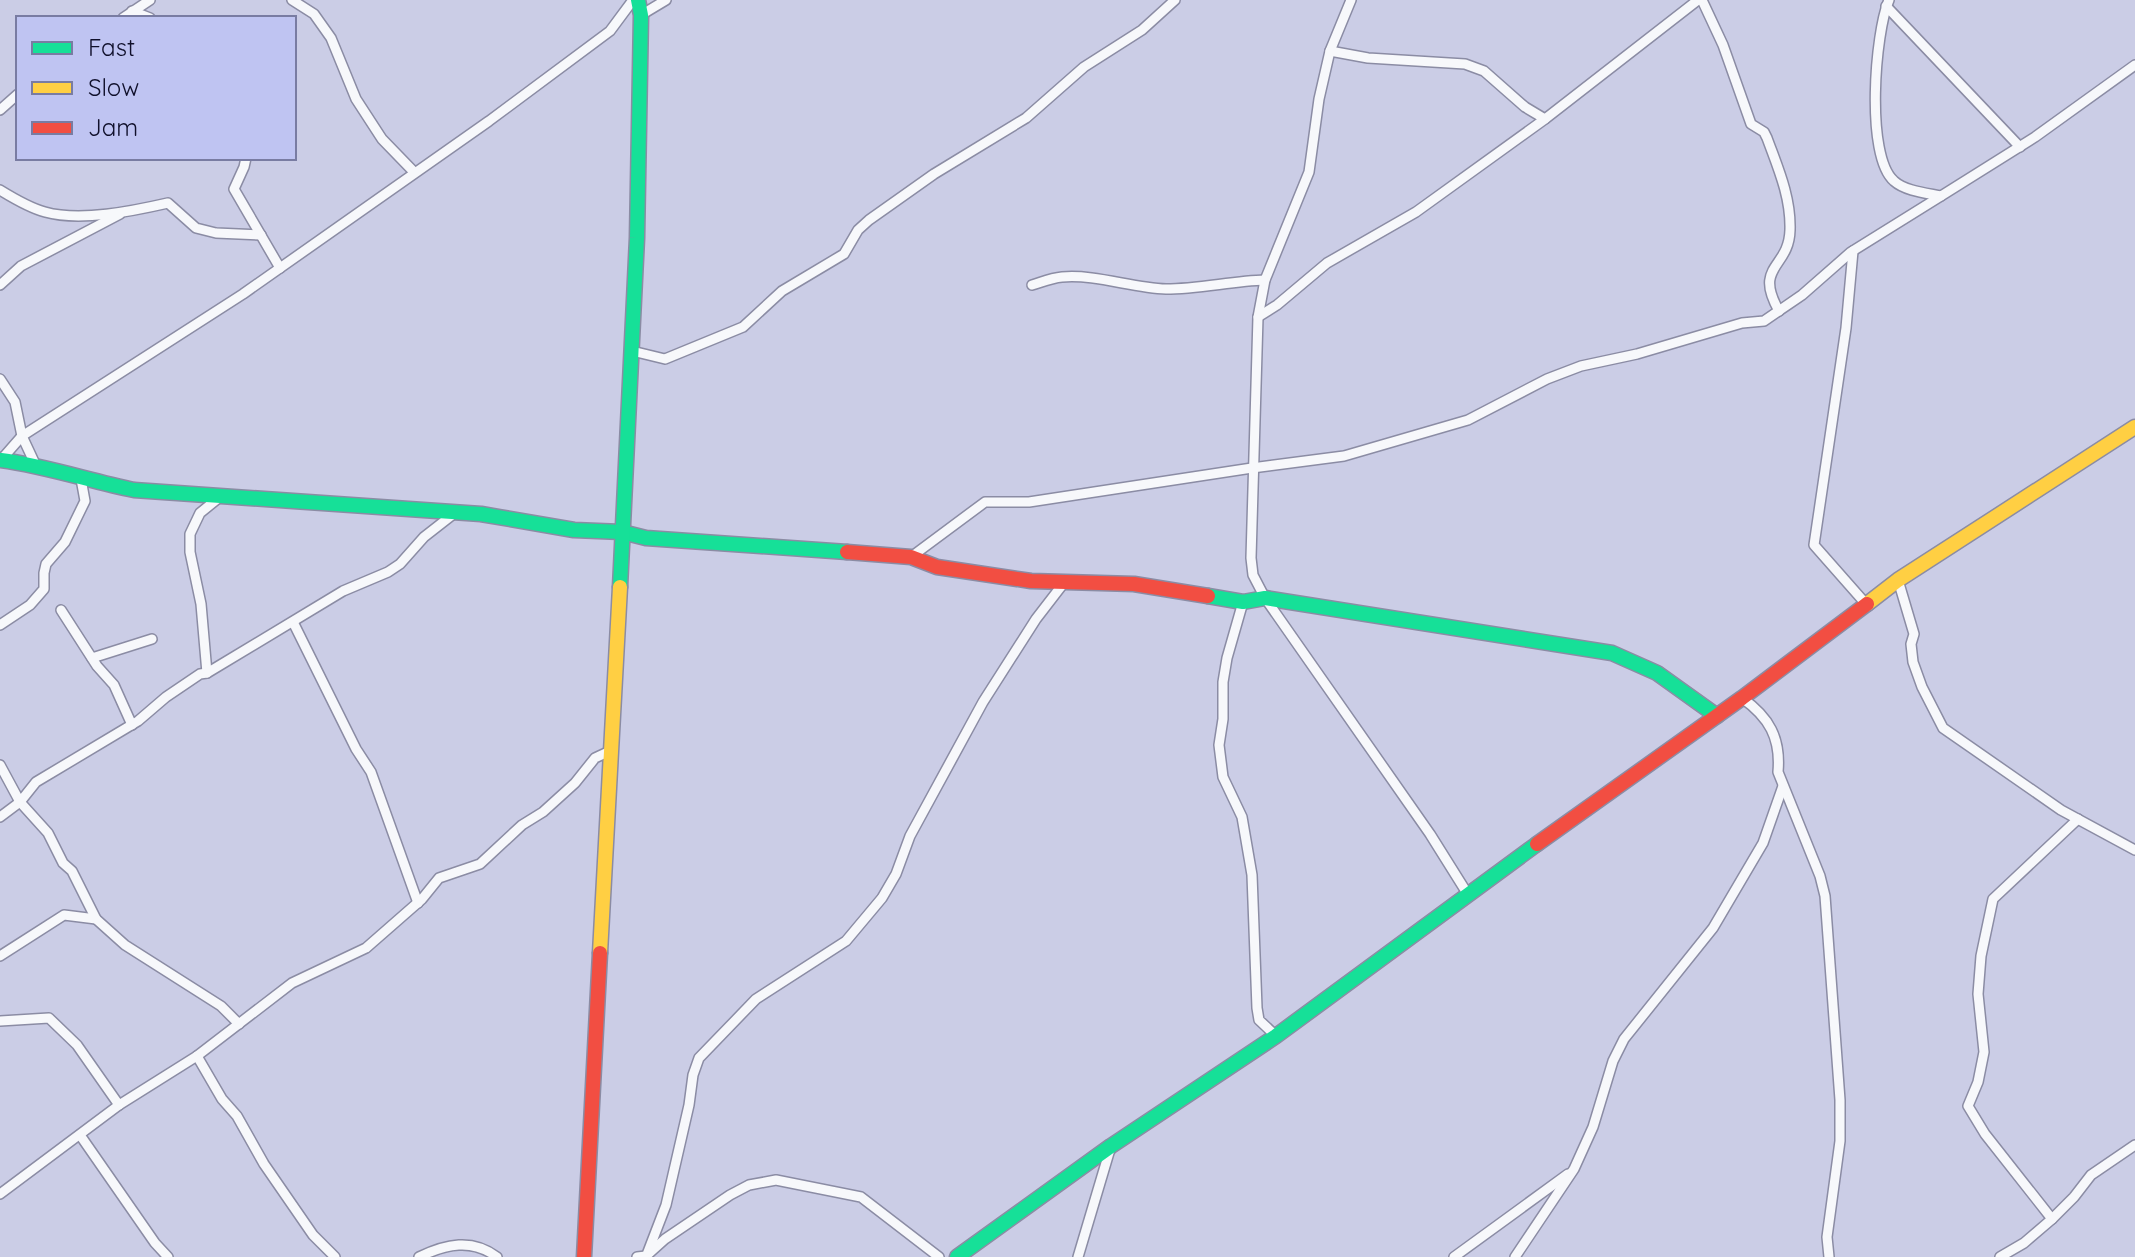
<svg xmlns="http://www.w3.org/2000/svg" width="2135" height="1257" viewBox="0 0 2135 1257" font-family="Quicksand,sans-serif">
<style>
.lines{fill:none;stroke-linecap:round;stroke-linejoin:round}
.street-casing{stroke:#8b8ca4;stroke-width:12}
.fast-casing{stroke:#8b8ca4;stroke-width:17}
.slow-casing{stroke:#8b8ca4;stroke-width:17}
.jam-casing{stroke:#8b8ca4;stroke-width:17}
.street{stroke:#f7f8fb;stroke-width:9}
.fast{stroke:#16e098;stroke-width:14}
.slow{stroke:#ffcf43;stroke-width:14}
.jam{stroke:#f24e42;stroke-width:14}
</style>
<rect width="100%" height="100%" fill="#cbcde6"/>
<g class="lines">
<g class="street-casing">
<g id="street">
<path d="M292,0L314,14L331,38L356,99L382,139L414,172"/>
<path d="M1351,0L1330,51L1319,99L1309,172L1265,280L1258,317L1251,558L1253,575L1265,598L1430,834L1467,893"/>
<path d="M1702,0L1723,45L1751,124L1764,132L1767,138C1778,168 1791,197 1790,230C1789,269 1753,265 1779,311"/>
<path d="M1889,0C1875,32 1865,156 1894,181C1905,191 1926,193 1941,196L2035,137L2135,65"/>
<path d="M1886,6L2020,147"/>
<path d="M132,11L150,18"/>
<path d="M641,15L666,0"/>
<path d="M123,18L150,0"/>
<path d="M1330,51L1368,58L1465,64L1484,71L1525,107L1545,119"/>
<path d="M0,110L18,94"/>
<path d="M246,158L244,167L234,189L280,268"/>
<path d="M0,190C13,198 30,208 45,212C80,222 133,211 168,203L196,228L216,233L261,235"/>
<path d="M1853,251L1846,328L1814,545L1866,604"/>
<path d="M0,285L21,266L120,214"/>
<path d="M1032,285C1042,282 1051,278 1062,277C1096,274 1132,288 1166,289C1199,289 1232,281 1265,280"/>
<path d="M1258,317L1277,305L1327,263L1416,212L1545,119L1698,0"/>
<path d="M632,351L665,359L743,327L782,291L844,254L858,230L869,220L934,174L1026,118L1084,67L1142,30L1175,0"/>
<path d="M0,379L15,402L22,436L36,466"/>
<path d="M0,461L22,436L243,294L489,121L610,31L633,0"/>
<path d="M911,557L985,502H1029L1252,468L1344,456L1468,420L1547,379L1581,366L1637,354L1742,323L1764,321L1802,295L1851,252L1941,196"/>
<path d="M1898,580L1914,634L1911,644L1913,662L1922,687L1943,728L2061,810L2135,850"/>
<path d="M1243,602L1227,658L1223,682V719L1219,745L1223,777L1242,817L1252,875L1257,1008L1259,1020L1276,1036"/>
<path d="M61,610L97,666L114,685L132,725"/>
<path d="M293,622L356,749L371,772L418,903"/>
<path d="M0,625L30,605L44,589V573L46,564L65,542L85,501L81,479"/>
<path d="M92,658L152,639"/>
<path d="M207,673L201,604L190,552V534L200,513L221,496"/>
<path d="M1742,698C1769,717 1781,738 1778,772L1820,876L1825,896L1840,1100V1141L1827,1237L1829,1257"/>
<path d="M0,765L20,802L48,833L63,863L72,871L96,919L125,945L221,1006L239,1024"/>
<path d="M0,817L20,802L36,782L138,721L166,697L200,674L207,673L343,591L388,572L400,564L424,537L456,512"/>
<path d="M0,956L64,915L96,919"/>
<path d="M0,1021L49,1018L77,1045L119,1105"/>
<path d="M197,1056L222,1099L237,1116L264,1164L313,1235L335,1257"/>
<path d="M80,1135L155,1243L168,1257"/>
<path d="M0,1194L119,1105L197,1056L292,983L366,948L422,899L439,878L480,864L522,825L543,812L575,783L595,758L610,751"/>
<path d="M2052,1219L1985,1134L1968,1106L1978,1082L1984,1052L1978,994L1981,956L1993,899L2078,819"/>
<path d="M419,1257C446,1244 472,1238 497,1257"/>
<path d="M637,1257L646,1256L665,1239L730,1195L749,1185L776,1180L861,1197L939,1257"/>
<path d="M646,1257L666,1205L689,1105L693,1075L699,1058L756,999L846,941L882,898L896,874L910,836L983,702L1036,619L1063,584"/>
<path d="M1078,1257L1111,1146"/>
<path d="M1454,1257L1568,1174"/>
<path d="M1515,1257L1574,1169L1593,1127L1613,1061L1624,1039L1713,928L1763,843L1783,786"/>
<path d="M2000,1257L2024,1243L2052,1219L2074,1197L2091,1175L2135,1145"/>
</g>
</g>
<g class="fast-casing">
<g id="fast">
<path d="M1,460C46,466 90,481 134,490L481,514L574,530L622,532L646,538L847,552"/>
<path d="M620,587L637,238L641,15L638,0"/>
<path d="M1208,596L1243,602L1265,598L1612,653L1657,673L1717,716"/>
<path d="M957,1257L1111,1146L1276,1036L1537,844"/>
</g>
</g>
<g class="slow-casing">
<g id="slow">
<path d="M1867,604L1898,580L2135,427"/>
<path d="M600,953L620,587"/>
</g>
</g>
<g class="jam-casing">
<g id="jam">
<path d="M847,552L911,557L937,567L1031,581L1134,584L1208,596"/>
<path d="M1537,844L1742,698L1867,604"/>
<path d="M584,1257L600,953"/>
</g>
</g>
<use href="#street" class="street"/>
<use href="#fast" class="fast"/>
<use href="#slow" class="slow"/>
<use href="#jam" class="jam"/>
</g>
<rect x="16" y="16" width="280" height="144" fill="#bfc4f2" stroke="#797ca2" stroke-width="2"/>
<rect x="32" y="42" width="40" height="12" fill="#16e098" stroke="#797ca2" stroke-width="2"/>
<text x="88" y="56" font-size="24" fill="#10102b">Fast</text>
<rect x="32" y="82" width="40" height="12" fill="#ffcf43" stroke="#797ca2" stroke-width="2"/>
<text x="88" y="96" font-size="24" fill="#10102b">Slow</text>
<rect x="32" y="122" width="40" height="12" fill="#f24e42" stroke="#797ca2" stroke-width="2"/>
<text x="88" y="136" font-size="24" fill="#10102b">Jam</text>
</svg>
